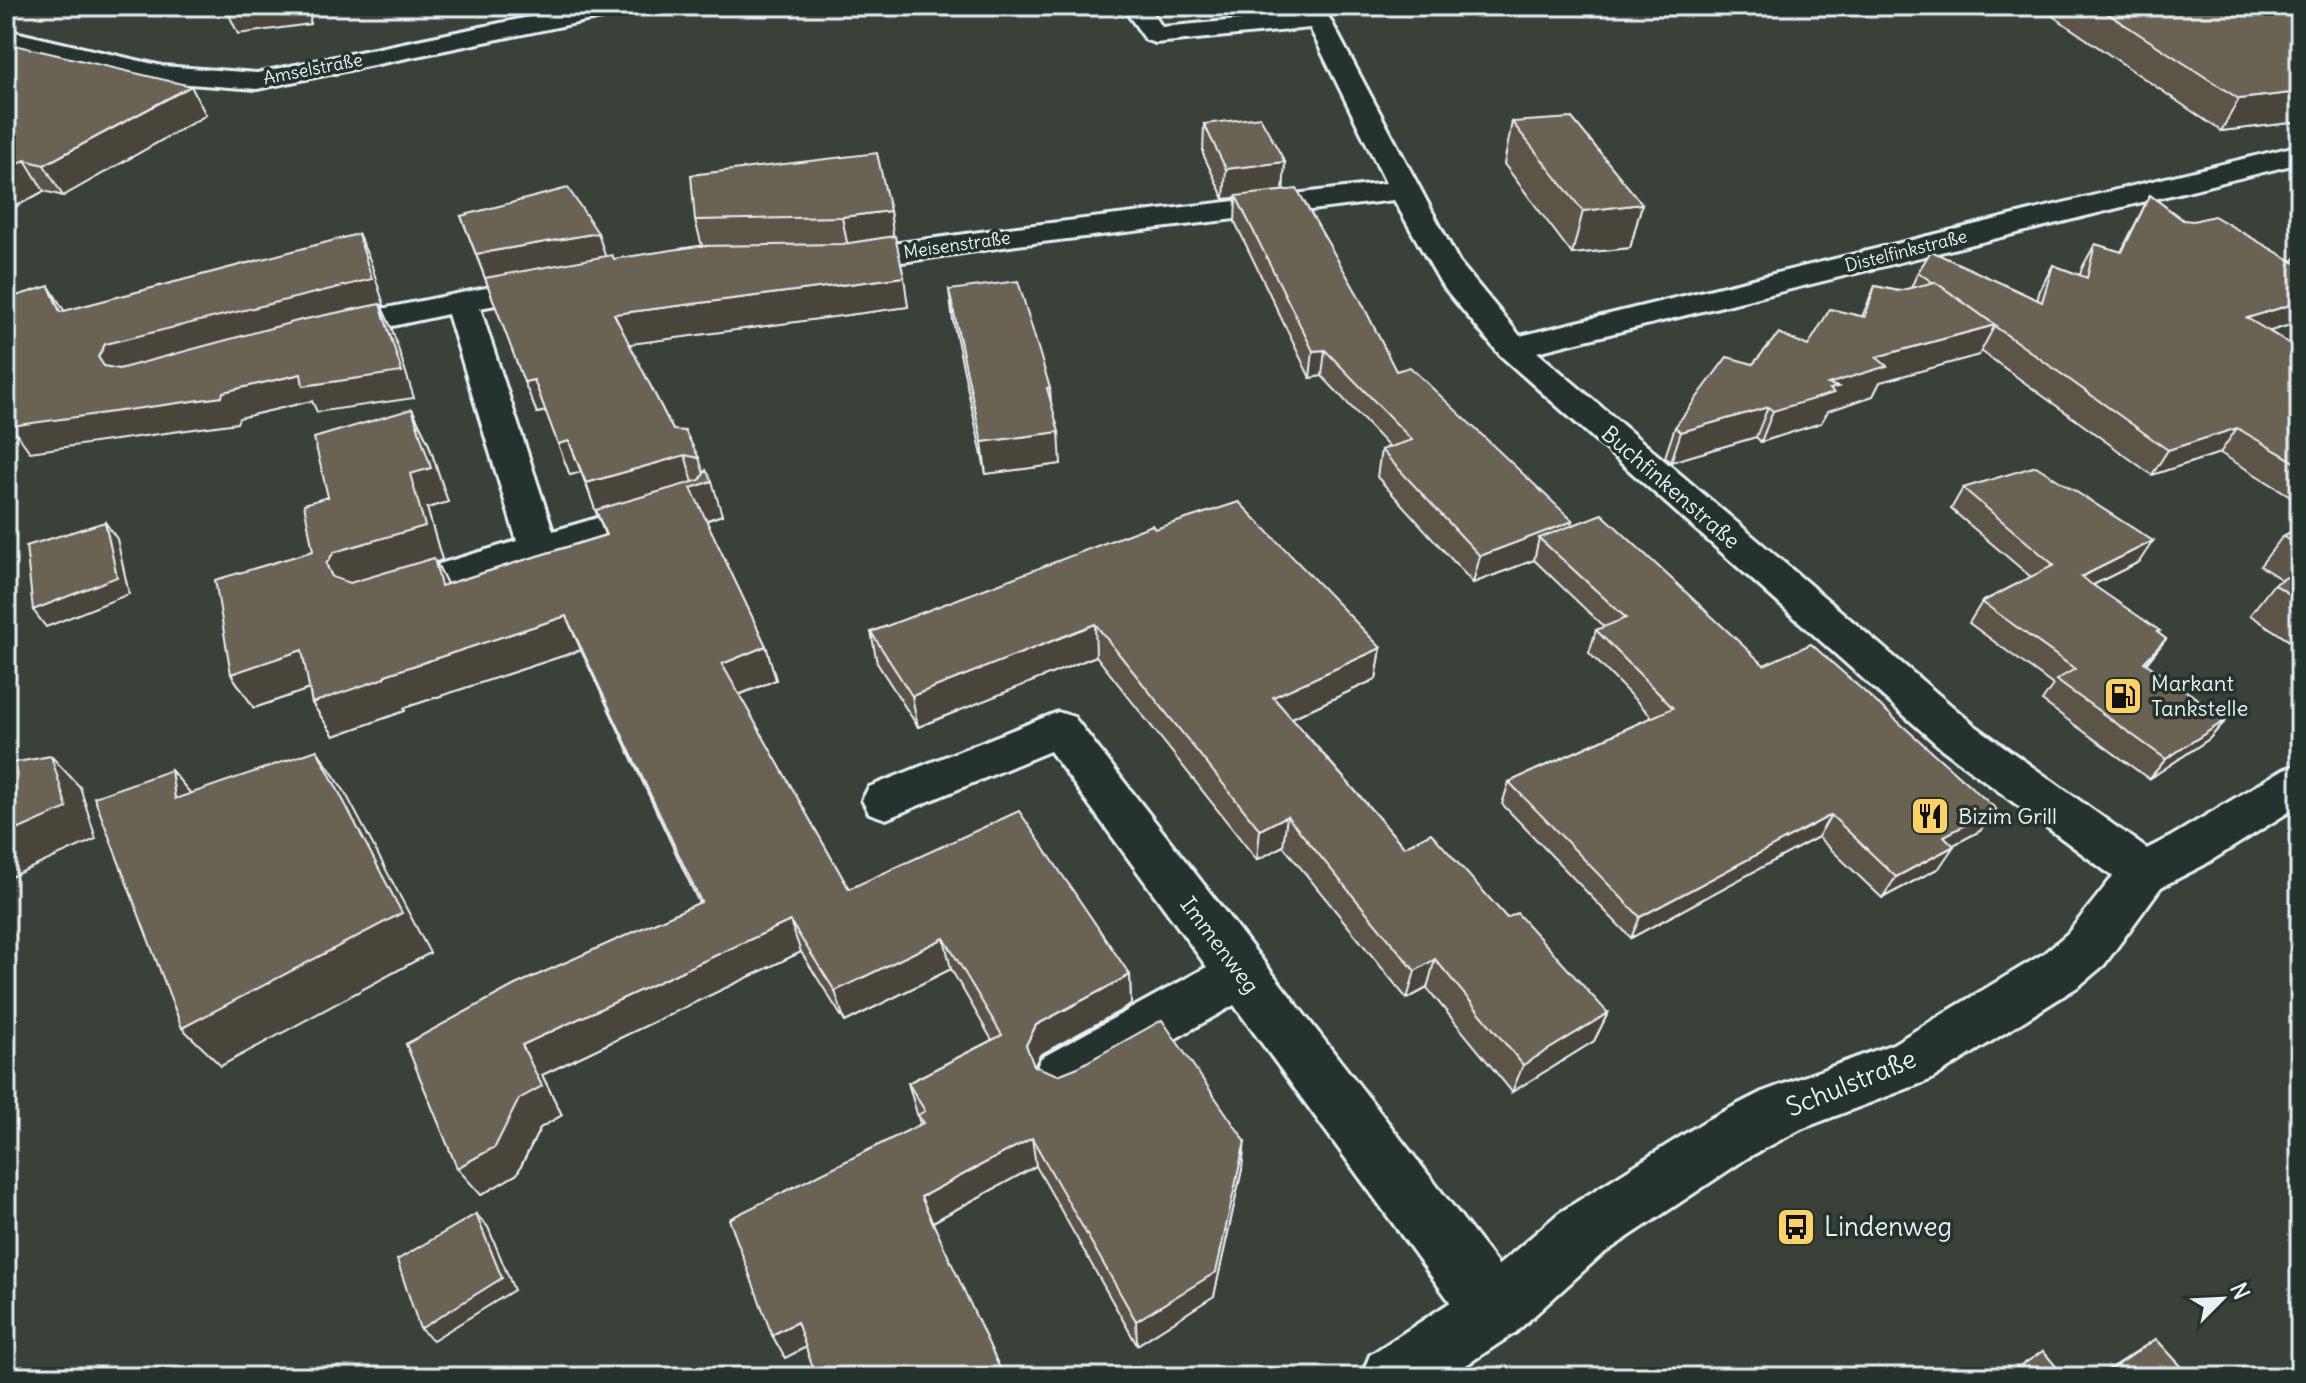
<svg xmlns="http://www.w3.org/2000/svg" width="2306" height="1383" viewBox="0 0 2306 1383" font-family="Delius,sans-serif">
<style>
.lines{fill:none;stroke-linecap:round;stroke-linejoin:round}
.minor-casing{stroke:#e8f1f8;stroke-width:6}
.major-casing{stroke:#e8f1f8;stroke-width:6}
.minor{fill:#26332d;fill-rule:evenodd}
.major{fill:#26332d;fill-rule:evenodd}
.wall{fill:#5b5447;stroke:#e8f1f8;stroke-width:2}
.shaded-wall{fill:#4a453a;stroke:#e8f1f8;stroke-width:2}
.building{fill:#6a6253;stroke:#e8f1f8;stroke-width:2}
.labels{text-anchor:middle;stroke-width:7;stroke-linejoin:round;paint-order:stroke}
.far-street-label{font-size:18px;fill:#e8f1f8;stroke:#26332d}
.street-label{font-size:22px;fill:#e8f1f8;stroke:#26332d}
.poi-label{font-size:22px;fill:#e8f1f8;stroke:#26332d;text-anchor:start}
.near-street-label{font-size:26px;fill:#e8f1f8;stroke:#26332d}
.near-poi-label{font-size:26px;fill:#e8f1f8;stroke:#26332d;text-anchor:start}
</style>
<rect width="100%" height="100%" fill="#3a4138"/>
<filter id="ink" filterUnits="userSpaceOnUse"><feTurbulence type="fractalNoise" baseFrequency=".0125" numOctaves="2"/><feDisplacementMap in="SourceGraphic" scale="16" xChannelSelector="R" yChannelSelector="G"/><feConvolveMatrix kernelMatrix="1 2 1 2 8 2 1 2 1" color-interpolation-filters="sRGB"/></filter>
<g filter="url(#ink)">
<g class="lines">
<g class="minor-casing">
<g id="minor">
<path d="M583,6H633L629,11L620,14L257,89L162,82L6,46V30L162,66L257,73Z"/>
<path d="M1122,6H1148L1162,27L1302,14L1297,6H1323L1459,262L1520,336L2300,145V163L1537,352L1974,725L2161,859L2169,873L2161,887L2144,893L2127,887L1942,749L1500,355L1442,285L1394,200L1017,245L841,271L830,268L825,261L830,254L841,251L1017,227L1386,183L1310,28L1155,43L1146,40Z"/>
<path d="M550,275L562,278L566,285L562,292L480,308L553,531L662,499L676,503L682,512L676,521L402,604L387,608L372,604L366,594L372,584L517,541L448,314L327,340L315,337L310,330L315,323L327,320Z"/>
<path d="M1058,712L1074,717L1516,1288L1525,1310L1516,1332L1494,1341L1472,1332L1234,1005L1079,1094L1060,1101L1041,1094L1033,1076L1041,1058L1207,967L1050,751L886,819L869,813L862,800L869,787Z"/>
</g>
</g>
<g class="major-casing">
<path id="major" d="M2300,764V805L2204,865L2161,887L2104,965L2079,986L1930,1080L1801,1129L1747,1158L1601,1255L1516,1332L1448,1377H1361L1370,1355L1472,1288L1559,1213L1707,1120L1762,1092L1893,1044L2043,954L2068,933L2127,859L2170,837L2284,769Z"/>
</g>
<use href="#minor" class="minor"/>
<use href="#major" class="major"/>
</g>
<g class="wall">
<path d="M2038,6H2300V122L2221,131Z"/>
<path d="M6,43L206,115L63,196L44,191L6,212Z"/>
<path d="M1512,122L1642,204L1630,248L1572,254L1504,164Z"/>
<path d="M1204,124L1285,162L1283,191L1396,371L1571,526L1764,665L1980,831L1953,845L1939,868L1882,898L1818,837L1631,938L1502,804L1509,782L1652,717L1589,653L1596,630L1604,627L1534,560L1473,583L1377,477L1381,450L1389,447L1322,376L1310,378L1235,222L1236,198L1224,199L1203,154Z"/>
<path d="M2150,195L2183,220L2293,261L2300,251V322L2269,331L2300,350V502L2220,453L2152,475L1981,351L1979,355L1880,382L1873,396L1828,411L1821,423L1761,442L1756,437L1671,462L1665,457L1675,427L1753,364L1808,346L1862,317L1875,286L1898,291L1911,288L1918,272L2037,300L2040,290L2053,265L2080,275L2082,268L2095,244L2121,252Z"/>
<path d="M890,211L893,236L908,307L629,344L673,430L699,458L704,474L722,515L706,521L766,646L776,680L739,695L849,889L1130,975L1131,1005L1040,1055L1034,1066L1242,1169L1214,1296L1137,1345L1036,1166L933,1222L806,1347L785,1358L772,1335L920,1124L908,1083L992,1040L951,969L845,1022L801,952L542,1075L562,1115L540,1128L517,1174L481,1195L406,1044L699,903L581,650L404,708L405,711L334,736L312,703L309,689L254,708L231,674L313,551L328,497L412,409L428,442L448,502L427,508L442,560L436,562L447,584L605,535L581,472L570,475L546,411L537,413L461,216L614,259L702,246L695,220Z"/>
<path d="M949,290L1050,388L1051,402L1061,464L986,474L953,321Z"/>
<path d="M1963,488L2139,562L2093,585L2166,639L2146,664L2227,719L2209,739L2149,779L2042,701L2053,685L1969,623L1982,602L2031,577L1951,509Z"/>
<path d="M2300,527V648L2250,615L2274,584L2282,580L2260,566L2283,536Z"/>
<path d="M1155,529L1381,648L1376,679L1292,718L1404,847L1507,918L1608,1013L1594,1041L1512,1092L1427,988L1407,999L1283,846L1257,860L1096,656L918,727L877,663L871,632Z"/>
<path d="M2156,1339L2191,1377H2097L2107,1370Z"/>
</g>
<g class="shaded-wall">
<path d="M225,6H311L310,24L238,34Z"/>
<path d="M191,86L206,115L63,196L44,165Z"/>
<path d="M2300,92V122L2221,131L2239,99Z"/>
<path d="M25,160L44,191L6,212V170Z"/>
<path d="M1285,162L1283,192L1224,199L1226,169Z"/>
<path d="M1642,204L1630,248L1572,254L1583,211Z"/>
<path d="M890,211L894,241L848,248L842,217Z"/>
<path d="M598,233L607,262L487,283L476,254Z"/>
<path d="M358,234L370,260L384,305H381L392,329L414,398L317,412L312,401L239,418L237,423L30,452L11,426L223,392L301,374L381,306L114,383L98,357L105,344Z"/>
<path d="M904,277L908,307L624,345L614,314Z"/>
<path d="M49,286L65,312H60Z"/>
<path d="M2300,302V322L2231,343L2247,318Z"/>
<path d="M1995,325L1979,355L1880,382L1873,396L1828,411L1821,423L1761,442L1773,411L1828,384L1876,357Z"/>
<path d="M1325,350L1322,376L1310,378L1313,351Z"/>
<path d="M534,380L546,411L537,413L524,382Z"/>
<path d="M1768,407L1756,437L1671,462L1681,432Z"/>
<path d="M412,409L428,442L448,502L427,508L442,560L436,562L451,592L441,586H353L332,577L326,564L334,552L410,474Z"/>
<path d="M2237,428L2220,453L2152,475L2168,450Z"/>
<path d="M1059,432L1061,464L986,474L982,442Z"/>
<path d="M569,441L581,472L570,475L558,444Z"/>
<path d="M685,455L694,486L597,515L586,483Z"/>
<path d="M712,481L722,515L701,522L691,488Z"/>
<path d="M1573,521L1565,548L1539,538L1534,560L1473,583L1480,556Z"/>
<path d="M105,522L117,539L129,594L46,627L33,610Z"/>
<path d="M2153,541L2139,562L2067,598L2081,577Z"/>
<path d="M566,616L581,650L404,708L405,711L334,736L312,703L385,675Z"/>
<path d="M1095,624L1096,656L918,727L912,696Z"/>
<path d="M2166,639L2150,659L2128,683L2144,662Z"/>
<path d="M766,646L776,680L733,697L722,664Z"/>
<path d="M1381,648L1376,679L1270,728L1273,697Z"/>
<path d="M302,650L324,684L254,708L231,674Z"/>
<path d="M2227,719L2209,739L2149,779L2166,759Z"/>
<path d="M317,750L345,792L430,953L221,1066L182,1028Z"/>
<path d="M51,756L80,787L96,839L6,879V835Z"/>
<path d="M171,770L206,812L175,799Z"/>
<path d="M1996,809L1980,831L1929,858L1944,836Z"/>
<path d="M1831,815L1818,837L1631,938L1640,917Z"/>
<path d="M1287,816L1283,846L1257,860L1260,830Z"/>
<path d="M1954,846L1939,868L1882,898L1896,877Z"/>
<path d="M790,921L801,952L542,1075L562,1115L540,1128L517,1174L481,1195L457,1168L522,1045Z"/>
<path d="M944,938L951,969L845,1022L835,991Z"/>
<path d="M1435,959L1427,988L1407,999L1415,971Z"/>
<path d="M1130,975L1131,1005L1040,1055L1030,1075L1026,1045L1036,1025Z"/>
<path d="M1608,1013L1594,1041L1512,1092L1523,1065Z"/>
<path d="M1032,1138L1036,1166L929,1224L921,1197Z"/>
<path d="M1245,1141L1242,1169L1214,1296L1137,1345L1136,1321Z"/>
<path d="M476,1214L488,1227L514,1290L433,1340L420,1329Z"/>
<path d="M797,1322L810,1345L785,1358L772,1335Z"/>
<path d="M377,1369L388,1377H380Z"/>
<path d="M848,1369L852,1377H834Z"/>
</g>
<g class="building">
<path d="M2096,6H2300V92L2239,99Z"/>
<path d="M6,43L191,86L44,165L25,160L6,170Z"/>
<path d="M1260,117L1285,162L1226,169L1204,124Z"/>
<path d="M1572,118L1642,204L1583,211L1512,122Z"/>
<path d="M877,153L890,211L842,217L695,220L691,175Z"/>
<path d="M568,188L598,233L476,254L461,216Z"/>
<path d="M1297,189L1358,295L1396,371L1410,367L1573,521L1480,556L1381,450L1412,440L1325,350L1313,351L1236,196Z"/>
<path d="M2150,195L2183,220L2193,221L2214,216L2297,264L2300,257V302L2247,318L2300,350V465L2237,428L2168,450L1993,325H1995L1935,282H1932L1918,272L1931,251L2042,302L2053,265L2087,278L2095,244L2122,252Z"/>
<path d="M358,234L372,279L105,344L98,357L104,366L119,369L301,320L380,304L402,372L303,386L301,374L223,392L222,397L11,426L6,398V299L49,286L60,312Z"/>
<path d="M895,236L904,277L614,314L673,430L685,431L699,458L685,455L586,483L569,441L558,444L534,380L524,382L485,278L612,255L614,259L698,246L843,244Z"/>
<path d="M1018,281L1050,388H1047L1059,432L982,442L949,290Z"/>
<path d="M1935,282L1995,325L1876,357L1887,366L1828,384L1838,387L1830,389L1834,393L1773,411L1768,407L1681,432L1675,427L1727,357L1753,364L1779,333L1808,346L1830,309L1865,317L1875,286L1898,291Z"/>
<path d="M412,409L431,468L410,474L425,526L334,552L326,564L332,577L350,583L434,558L441,586L606,535L596,510L700,480L706,470L712,481L691,488L766,646L722,664L849,889L1019,811L1130,975L1036,1025L1026,1045L1034,1066L1058,1075L1078,1067L1162,1020L1245,1141L1216,1272L1136,1321L1032,1138L921,1197L1004,1377H851L848,1369L834,1377H816L797,1322L772,1335L729,1219L923,1123L918,1115L925,1111L908,1083L1002,1035L944,938L835,991L790,921L522,1045L542,1086L519,1099L495,1147L457,1168L406,1044L515,985L701,902L566,616L385,675V678L312,703L302,650L231,674L215,580L313,551L304,504L328,497L314,438Z"/>
<path d="M2036,466L2153,541L2081,577L2160,631L2157,632L2166,639L2144,662L2227,719L2166,759L2056,680L2075,669L1982,602L2054,565L1963,488Z"/>
<path d="M1239,502L1381,648L1273,697L1404,847L1431,833L1507,918L1517,913L1608,1013L1523,1065L1435,959L1415,971L1287,816L1260,830L1095,624L912,696L871,632L1152,525L1155,529Z"/>
<path d="M1602,514L1764,665L1811,644L1996,809L1944,836L1954,846L1896,877L1831,815L1640,917L1509,782L1673,708L1596,630L1626,618L1539,538Z"/>
<path d="M105,522L117,577L33,610L26,546Z"/>
<path d="M2300,527V546L2283,536Z"/>
<path d="M2300,570V601L2274,584Z"/>
<path d="M317,750L402,913L182,1028L94,797L171,770L175,799Z"/>
<path d="M51,756L67,808L6,835V764Z"/>
<path d="M476,1214L502,1278L420,1329L397,1260Z"/>
<path d="M2156,1339L2191,1377H2100Z"/>
<path d="M2043,1351L2065,1377H2004Z"/>
<path d="M377,1369L380,1377H364Z"/>
<path d="M599,1370L601,1377H585Z"/>
</g>
</g>
<defs>
<g id="fuel-square" transform="scale(2)"><rect x="-9" y="-9" width="18" height="18" rx="4" fill="#ffd166" stroke="#26332d"/><path d="M-5.5-6h7V0h2V4h1.3V-2.5L3-4.5l.8-.8L6-3V5H2.5V1h-1V6h-7ZM-4.2-4.7v3.2H.2V-4.7Z" fill="#111"/></g>
<g id="restaurant-square" transform="scale(2)"><rect x="-9" y="-9" width="18" height="18" rx="4" fill="#ffd166" stroke="#26332d"/><path d="M-5-6h1v4h1v-4h1v4h1v-4h1v5L-1.5 .5V6h-2V.5L-5-1ZM5-6V6H3V1.5H1.5Q1.5-4 5-6Z" fill="#111"/></g>
<g id="bus-square" transform="scale(2)"><rect x="-9" y="-9" width="18" height="18" rx="4" fill="#ffd166" stroke="#26332d"/><path d="M-5-6H5V4H4V6H2V4H-2V6H-4V4H-5ZM-3.5-4V0h7V-4ZM-3.5 1.2v1.5H-2V1.2ZM2 1.2v1.5H3.5V1.2Z" fill="#111"/></g>
</defs>
<g fill-rule="evenodd">
<use href="#fuel-square" x="2123" y="696"/>
<use href="#restaurant-square" x="1930" y="816"/>
<use href="#bus-square" x="1796" y="1227"/>
</g>
<g class="labels">
<g class="far-street-label">
<text transform="translate(313 69) rotate(-11)" y="6">Amselstraße</text>
<text transform="translate(957 245) rotate(-8)" y="6">Meisenstraße</text>
<text transform="translate(1906 251) rotate(-14)" y="6">Distelfinkstraße</text>
</g>
<g class="street-label">
<text transform="translate(1671 487) rotate(41)" y="8">Buchfinkenstraße</text>
<text transform="translate(1220 945) rotate(53)" y="8">Immenweg</text>
</g>
<g class="poi-label">
<text x="2151" y="691">Markant<tspan x="2151" dy="25">Tankstelle</tspan></text>
<text x="1958" y="824">Bizim Grill</text>
</g>
<g class="near-street-label">
<text transform="translate(1851 1083) rotate(-22)" y="9">Schulstraße</text>
</g>
<g class="near-poi-label">
<text x="1824" y="1236">Lindenweg</text>
</g>
</g>
<rect width="2306" height="1383" fill="none" stroke="#26332d" stroke-width="32"/>
<rect x="16" y="16" width="2274" height="1351" fill="none" stroke="#e8f1f8" stroke-width="3" filter="url(#ink)"/>
<g transform="translate(2222 1299) rotate(66)" stroke="#26332d" stroke-width="6" paint-order="stroke">
<path d="M0-6L14 30L0 20L-14 30Z" fill="#e8f1f8"/>
<text y="-12" font-size="22" font-weight="bold" text-anchor="middle" fill="#e8f1f8">N</text>
</g>
</svg>
